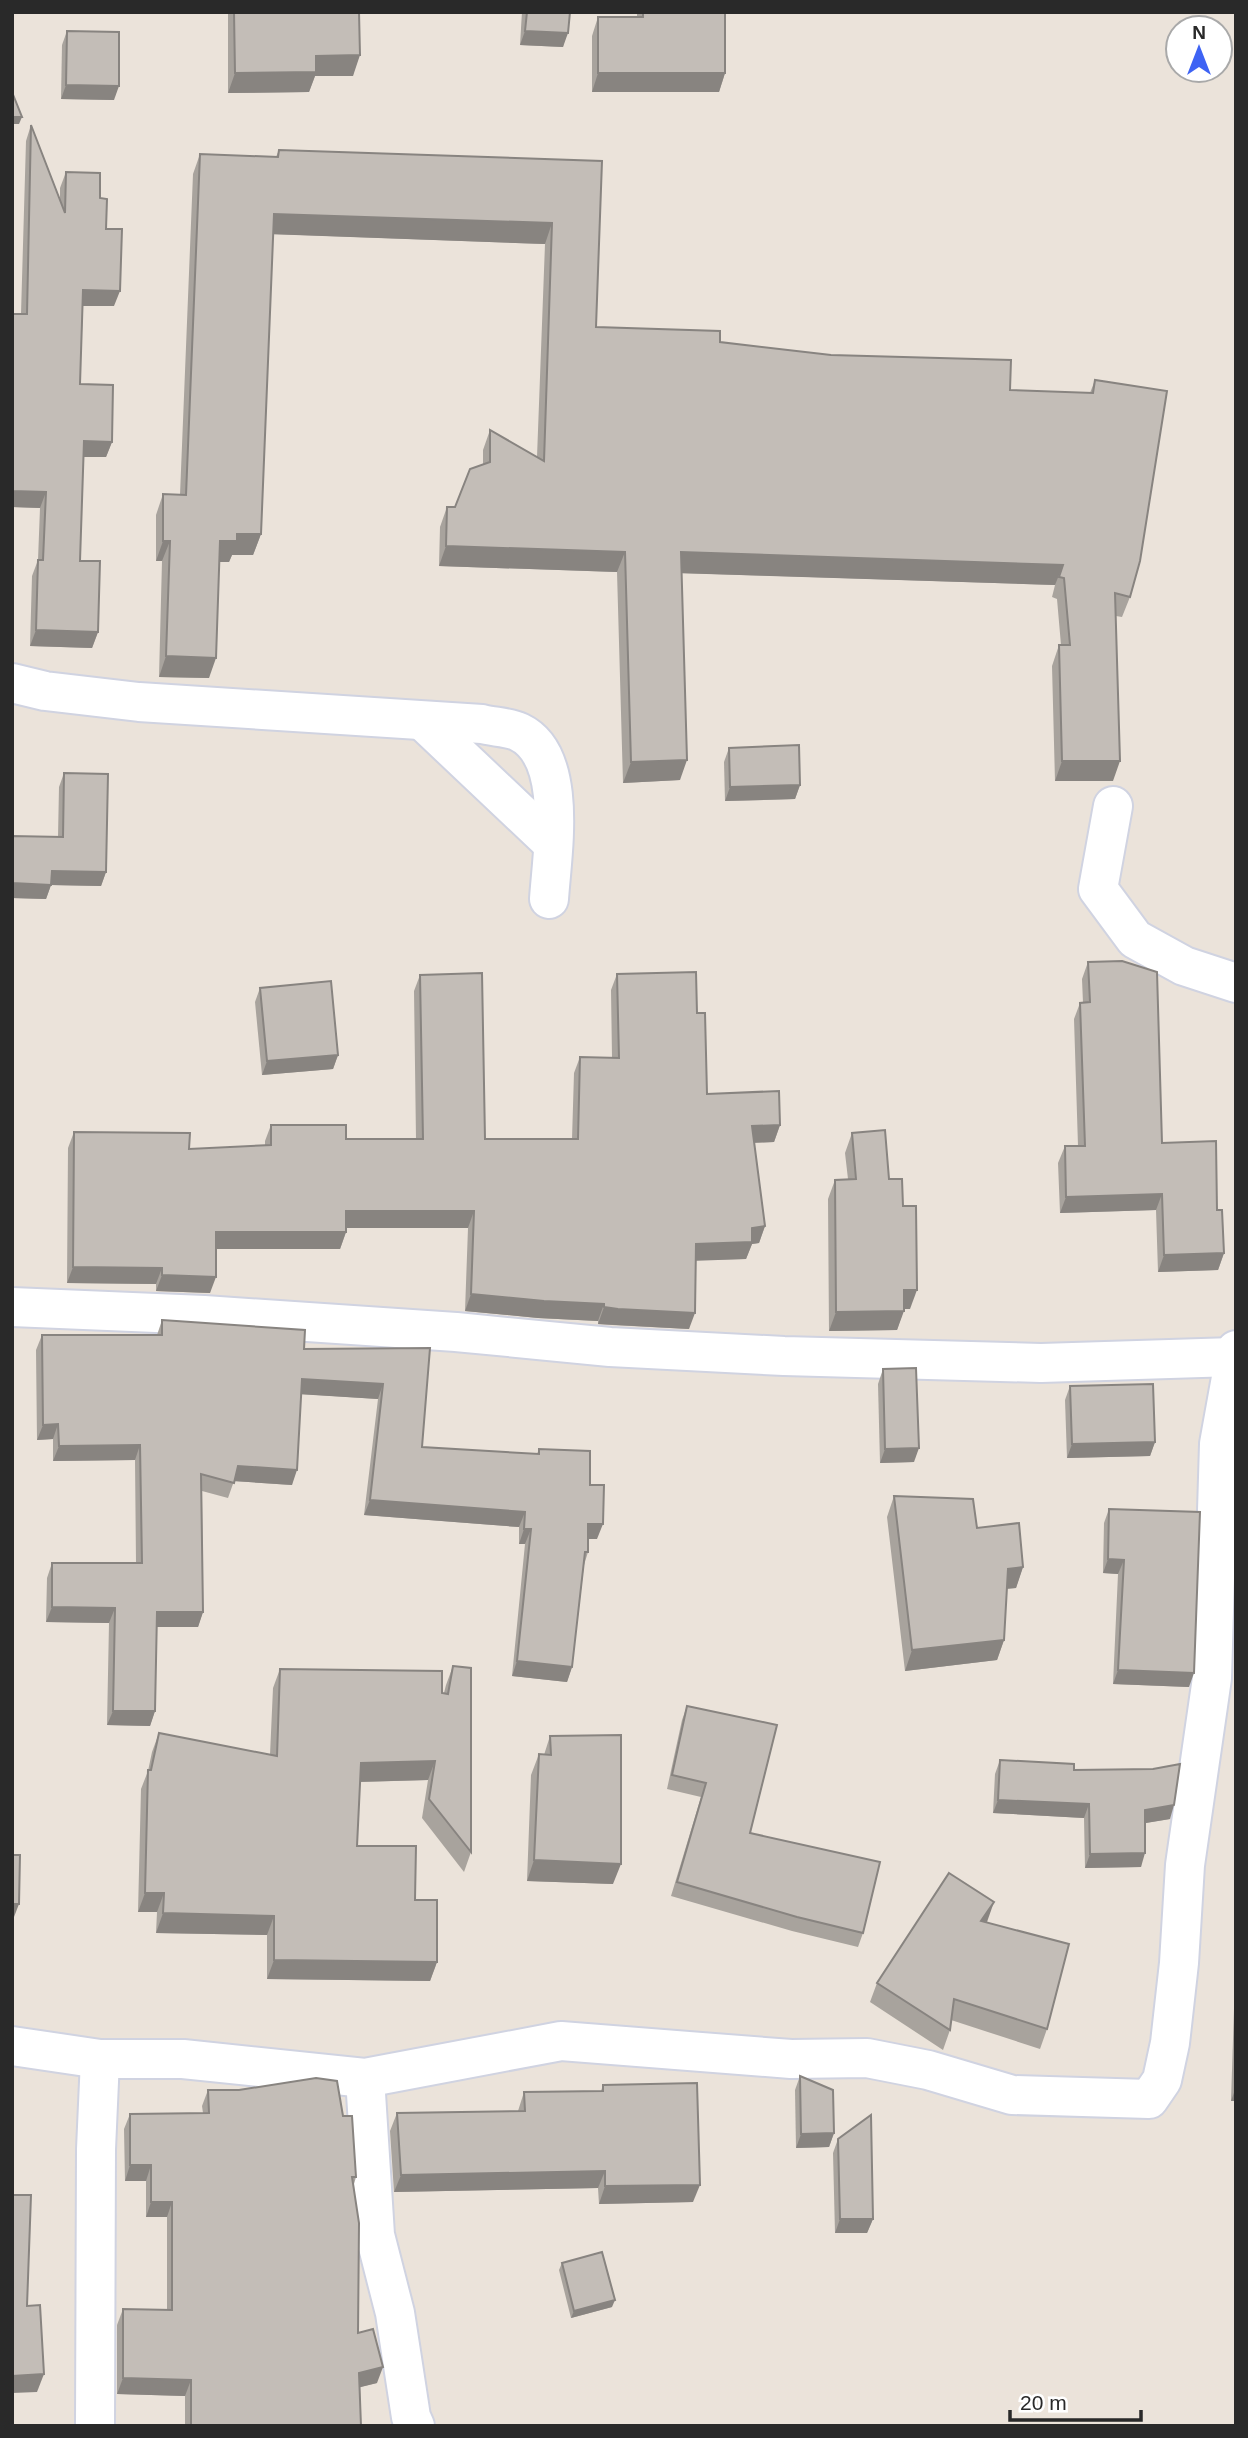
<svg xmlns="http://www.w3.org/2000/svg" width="1248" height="2438" viewBox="0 0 1248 2438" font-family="Arial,sans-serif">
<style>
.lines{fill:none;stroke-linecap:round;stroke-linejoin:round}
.minor-casing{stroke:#d0d3e1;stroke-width:42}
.minor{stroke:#fff;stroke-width:38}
.wall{fill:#a8a39d}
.shaded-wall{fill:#888480}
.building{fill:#c3bdb7;stroke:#888480;stroke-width:2}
</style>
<rect width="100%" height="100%" fill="#ebe3da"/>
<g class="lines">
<g class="minor-casing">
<g id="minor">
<path d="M12,683L45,691L139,702L482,724C493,727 509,727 519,732C569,756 552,853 549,899"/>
<path d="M423,721L553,844"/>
<path d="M1113,806L1098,889L1135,939L1184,966L1236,983"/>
<path d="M12,1307L204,1315L456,1332L610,1347L784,1356L1041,1363L1234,1357"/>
<path d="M12,2046L100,2059H183L365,2078L561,2041L791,2059L867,2058L928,2070L1012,2095L1149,2099L1162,2080L1170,2043L1179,1963L1185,1865L1212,1678L1219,1444L1236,1350"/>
<path d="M365,2078L375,2235L395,2313L411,2417L415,2426"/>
<path d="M95,2426L96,2149L100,2059"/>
</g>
</g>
<use href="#minor" class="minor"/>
</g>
<g class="wall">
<path d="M228,12H359L353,76H315L309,92L228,93Z"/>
<path d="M522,12H570L563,47L520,45Z"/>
<path d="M637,12H725V73L719,92H592V36L598,17H637Z"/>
<path d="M67,31L114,100L61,99L62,45Z"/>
<path d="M31,125L60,199V188L66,172L100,198L106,229L114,306H83L80,384L112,442L106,457H83L80,561L98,632L92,648L30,646L32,576L38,560L40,508L12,507V314H21L26,141Z"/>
<path d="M279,150L602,161L596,327L720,342L1010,390L1090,393L1095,380L1130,597L1122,617L1116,616L1113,781H1055L1052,666L1059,645H1061L1057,599L1052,597L1055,585L682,573L680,780L623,783L617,572L439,566L440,527L447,507H455L483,464V450L490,430L537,457L545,244L273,234L261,534L253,555H232L229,562H219L209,678L159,677L162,561H156V515L163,494L180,495L193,174L200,154L276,157Z"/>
<path d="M729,748L800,785L795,799L725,801L724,762Z"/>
<path d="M64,773L106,872L101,886L51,885L46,899L12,898V836L58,837L59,787Z"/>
<path d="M1088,962L1162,1143L1217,1210L1224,1253L1218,1270L1158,1272L1156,1210L1060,1213L1058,1163L1065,1146H1078L1074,1019L1080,1003H1083L1082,979Z"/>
<path d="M617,974L697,1013L707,1094L780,1125L774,1142L754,1143L765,1226L759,1243L752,1244L746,1259L696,1260L689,1329L612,1325L598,1324V1321L538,1318L465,1311L468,1228H346V1232L340,1249H216L210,1293L156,1291V1284L67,1283L68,1148L74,1132L189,1149L265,1145V1141L271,1125L346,1139H416L414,991L420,975L485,1139H572L574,1073L580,1057H612L611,990Z"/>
<path d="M260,988L338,1055L333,1069L262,1075L255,1002Z"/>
<path d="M852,1133L889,1179L903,1206L910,1309H904L897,1330L829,1331L828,1199L835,1180L848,1179L845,1153Z"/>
<path d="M162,1320L304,1349L430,1348L422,1447L537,1454L539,1449L590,1485L597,1539H588V1552L584,1565L572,1667L567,1682L512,1676L525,1544H519V1527L364,1515L378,1399L301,1394L292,1485L234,1481L228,1498L202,1491L203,1612L198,1627H157L155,1711L150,1726L107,1725L109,1623L46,1622L47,1578L52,1563H136L135,1460L53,1461V1439L37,1440L36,1350L42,1335H157Z"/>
<path d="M883,1369L914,1462L880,1463L878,1384Z"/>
<path d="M1070,1386L1155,1442L1150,1456L1067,1458L1065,1400Z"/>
<path d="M894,1496L977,1528L1023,1567L1016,1588L1007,1589L1004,1640L997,1660L905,1671L887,1517Z"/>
<path d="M1109,1509L1189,1687L1113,1684L1118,1574L1103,1573L1104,1523Z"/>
<path d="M453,1666L471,1852L464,1872L422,1818L428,1780L360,1782L357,1846L415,1900L437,1962L430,1981L267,1979V1935L156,1933L157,1912H138L141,1789L148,1771L152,1752L159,1733L270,1755L273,1688L280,1669L444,1693L446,1685Z"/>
<path d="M687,1706L750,1833L863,1933L858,1947L792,1931L671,1896L701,1797L667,1789L682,1720Z"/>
<path d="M550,1736L613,1884L527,1881L531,1775L539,1754L544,1755Z"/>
<path d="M1000,1760L1074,1770L1170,1819L1145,1823L1141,1867L1085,1868L1084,1818L993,1813L995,1774Z"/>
<path d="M986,1922L1047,2029L1040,2049L951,2020L950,2030L943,2050L870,2002L877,1983Z"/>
<path d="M1236,1976V2101H1231L1235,1978Z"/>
<path d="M800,2076L834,2133L829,2147L796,2148L795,2090Z"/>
<path d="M603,2085L693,2202L599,2204L598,2188L394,2192L390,2131L397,2113L518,2111L524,2092L601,2091Z"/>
<path d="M208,2090L343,2116L356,2177L354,2184L358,2333L377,2383L360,2387L361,2426H185V2396L117,2394V2325L123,2309L167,2310V2217H146V2181H125L124,2129L130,2114L203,2113L202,2106Z"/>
<path d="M838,2139L873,2219L867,2233H835L833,2153Z"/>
<path d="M562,2263L612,2307L571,2318L559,2270Z"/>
</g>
<g class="shaded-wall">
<path d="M525,31L568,33L563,47L520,45Z"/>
<path d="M360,55L353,76H315L309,92L228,93L235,73L316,56Z"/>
<path d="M598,73H725L719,92H592Z"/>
<path d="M66,85L119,86L114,100L61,99Z"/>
<path d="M12,117H22L19,124H12Z"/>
<path d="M274,214L552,223L545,244L267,234Z"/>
<path d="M83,290L120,291L114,306H77Z"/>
<path d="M84,441L112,442L106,457H78Z"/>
<path d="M12,491L46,492L40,508L12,507Z"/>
<path d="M237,534H261L253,555H232L229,562H212L220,541Z"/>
<path d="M163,541H170L162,561H156Z"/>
<path d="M446,546L625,552L617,572L439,566Z"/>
<path d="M681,552L1063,565L1055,585L674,573Z"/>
<path d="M36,630L98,632L92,648L30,646Z"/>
<path d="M166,656L216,658L209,678L159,677Z"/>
<path d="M687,760L680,780L623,783L631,762Z"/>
<path d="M1062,761H1120L1113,781H1055Z"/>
<path d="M800,785L795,799L725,801L730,787Z"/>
<path d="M52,871L106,872L101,886L51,885L46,899L12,898V883Z"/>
<path d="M338,1055L333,1069L262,1075L267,1061Z"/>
<path d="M780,1125L774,1142L746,1143L752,1126Z"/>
<path d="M1162,1194L1156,1210L1060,1213L1066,1197Z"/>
<path d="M346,1211H474L468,1228H340Z"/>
<path d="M765,1226L759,1243L752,1244L746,1259L690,1261L696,1244L752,1228Z"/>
<path d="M216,1232H346L340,1249H210Z"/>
<path d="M1224,1253L1218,1270L1158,1272L1164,1255Z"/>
<path d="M73,1267L162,1268L156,1284L67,1283Z"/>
<path d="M162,1275L216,1277L210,1293L156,1291Z"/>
<path d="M904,1290H917L910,1309H897Z"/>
<path d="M471,1294L604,1304L598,1321L538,1318L465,1311Z"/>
<path d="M604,1307L695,1313L689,1329L598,1324Z"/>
<path d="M904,1311L897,1330L829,1331L836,1312Z"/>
<path d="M302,1379L383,1384L378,1399L297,1394Z"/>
<path d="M58,1424L53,1439L37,1440L43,1425Z"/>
<path d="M1155,1442L1150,1456L1067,1458L1072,1444Z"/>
<path d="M140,1445L135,1460L53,1461L59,1446Z"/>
<path d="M919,1448L914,1462L880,1463L885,1449Z"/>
<path d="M238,1466L297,1470L292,1485L233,1481Z"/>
<path d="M370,1500L525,1512L519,1527L364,1515Z"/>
<path d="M588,1524H603L597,1539H583Z"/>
<path d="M524,1529H531L525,1544H519Z"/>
<path d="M1108,1559L1124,1560L1118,1574L1103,1573Z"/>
<path d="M1023,1567L1016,1588L1001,1589L1008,1569Z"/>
<path d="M52,1607L115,1608L109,1623L46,1622Z"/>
<path d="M157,1612H203L198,1627H152Z"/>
<path d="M1004,1640L997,1660L905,1671L912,1650Z"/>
<path d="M517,1661L572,1667L567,1682L512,1676Z"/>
<path d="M1118,1670L1194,1673L1189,1687L1113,1684Z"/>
<path d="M113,1711H155L150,1726L107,1725Z"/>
<path d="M435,1761L428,1780L354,1782L361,1763Z"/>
<path d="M998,1800L1089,1804L1084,1818L993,1813Z"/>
<path d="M1174,1805L1170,1819L1140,1824L1145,1810Z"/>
<path d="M1145,1853L1141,1867L1085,1868L1090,1854Z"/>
<path d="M534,1860L621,1864L613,1884L527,1881Z"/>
<path d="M145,1893H164L157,1912H138Z"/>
<path d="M994,1902L987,1922L981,1921Z"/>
<path d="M12,1904H19L14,1917H12Z"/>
<path d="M163,1913L274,1916L267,1935L156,1933Z"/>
<path d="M274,1960L437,1962L430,1981L267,1979Z"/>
<path d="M1236,2087V2101H1231Z"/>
<path d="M834,2133L829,2147L796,2148L801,2134Z"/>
<path d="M130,2165H151L146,2181H125Z"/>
<path d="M605,2171L598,2188L394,2192L401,2175Z"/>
<path d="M700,2185L693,2202L599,2204L605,2186Z"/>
<path d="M151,2202H172L167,2217H146Z"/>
<path d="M840,2219H873L867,2233H835Z"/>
<path d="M615,2300L612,2307L571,2318L574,2311Z"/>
<path d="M383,2367L377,2383L353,2389L359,2373Z"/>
<path d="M44,2374L37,2392L12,2393V2376Z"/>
<path d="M123,2378L191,2380L185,2396L117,2394Z"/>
</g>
<g class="building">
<path d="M234,12H359L360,55L316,56V72L235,73Z"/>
<path d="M527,12H570L568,33L525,31Z"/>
<path d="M643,12H725V73H598V17H643Z"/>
<path d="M67,31L119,32V86L66,85Z"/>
<path d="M12,92L22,117H12Z"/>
<path d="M31,125L65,213L66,172L100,173V198L107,199L106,229H122L120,291L83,290L80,384L113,385L112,442L84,441L80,561H100L98,632L36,630L38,560H43L46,492L12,491V314H27Z"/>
<path d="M279,150L602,161L596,327L720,331V342L831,355L1011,360L1010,390L1093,393L1095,380L1167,391L1140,561L1130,597L1115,593L1120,761H1062L1059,645H1070L1064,578L1059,577L1063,565L681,552L687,760L631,762L625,552L446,546L447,507H455L470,469L490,462V430L544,461L552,223L274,214L261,534H237V541H220L216,658L166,656L170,541H163V494L186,495L200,154L278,157Z"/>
<path d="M799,745L800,785L730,787L729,748Z"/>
<path d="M64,773L108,774L106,872L52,871L51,885L12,883V836L63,837Z"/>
<path d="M1122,961L1157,972L1162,1143L1216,1141L1217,1210H1222L1224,1253L1164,1255L1162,1194L1066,1197L1065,1146H1085L1080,1003L1090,1002L1088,962Z"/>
<path d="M696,972L697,1013H705L707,1094L779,1091L780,1125L752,1126L765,1226L752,1228V1242L696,1244L695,1313L618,1309L604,1307V1304L544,1301L471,1294L474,1211H346V1232H216V1277L162,1275V1268L73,1267L74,1132L190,1133L189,1149L271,1145V1125H346V1139H423L420,975L482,973L485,1139H578L580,1057L619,1058L617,974Z"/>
<path d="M331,981L338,1055L267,1061L260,988Z"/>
<path d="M885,1130L889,1179H902L903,1206H916L917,1290H904V1311L836,1312L835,1180L856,1179L852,1133Z"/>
<path d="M162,1320L305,1330L304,1349L430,1348L422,1447L539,1454V1449L590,1451V1485H604L603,1524H588V1552H585L572,1667L517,1661L531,1529H524L525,1512L370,1500L383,1384L302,1379L297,1470L238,1466L234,1483L201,1474L203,1612H157L155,1711H113L115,1608L52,1607V1563H142L140,1445L59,1446L58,1424L43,1425L42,1335H162Z"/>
<path d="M916,1368L919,1448L885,1449L883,1369Z"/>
<path d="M1153,1384L1155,1442L1072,1444L1070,1386Z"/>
<path d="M894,1496L973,1499L977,1528L1019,1523L1023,1567L1008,1569L1004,1640L912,1650Z"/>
<path d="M1109,1509L1200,1512L1194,1673L1118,1670L1124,1560L1108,1559Z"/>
<path d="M453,1666L471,1668V1852L429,1799L435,1761L361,1763L357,1846H416L415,1900H437V1962L274,1960V1916L163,1913L164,1893H145L148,1770H151L159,1733L277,1756L280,1669L442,1671V1693L448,1694Z"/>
<path d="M687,1706L777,1725L750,1833L880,1862L863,1933L797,1917L677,1882L706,1783L672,1775Z"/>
<path d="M621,1735V1864L534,1860L539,1754L551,1755L550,1736Z"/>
<path d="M1000,1760L1074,1764V1770L1153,1769L1180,1764L1174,1805L1145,1810V1853L1090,1854L1089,1804L998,1800Z"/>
<path d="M12,1855H20L19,1904H12Z"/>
<path d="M949,1873L994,1902L981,1921L1069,1944L1047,2029L954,1999L950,2030L877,1983Z"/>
<path d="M800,2076L833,2090L834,2133L801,2134Z"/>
<path d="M316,2078L337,2081L343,2116H352L356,2177H352L359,2223L358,2333L373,2329L383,2367L359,2373L361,2426H191V2380L123,2378V2309L172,2310V2202H151V2165H130V2114L209,2113L208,2090H239Z"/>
<path d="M697,2083L700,2185L605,2186V2171L401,2175L397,2113L525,2111L524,2092L603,2091V2085Z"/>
<path d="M871,2115L873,2219H840L838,2139Z"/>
<path d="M12,2195H31L27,2306L40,2305L44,2374L12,2376Z"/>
<path d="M602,2252L615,2300L574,2311L562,2263Z"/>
</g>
<rect width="1248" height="2438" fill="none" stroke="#292929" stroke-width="28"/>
<g transform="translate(1199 49)"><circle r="33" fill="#ffffff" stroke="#a9a9a9" stroke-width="2"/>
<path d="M0-5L12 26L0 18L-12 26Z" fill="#3e63f4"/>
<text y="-10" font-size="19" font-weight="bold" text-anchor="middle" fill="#292929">N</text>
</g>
<path d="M1010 2410v10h131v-10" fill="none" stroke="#292929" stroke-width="3.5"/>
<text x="1020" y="2410" font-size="21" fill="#292929" stroke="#ffffff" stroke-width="5" paint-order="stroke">20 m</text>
</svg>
